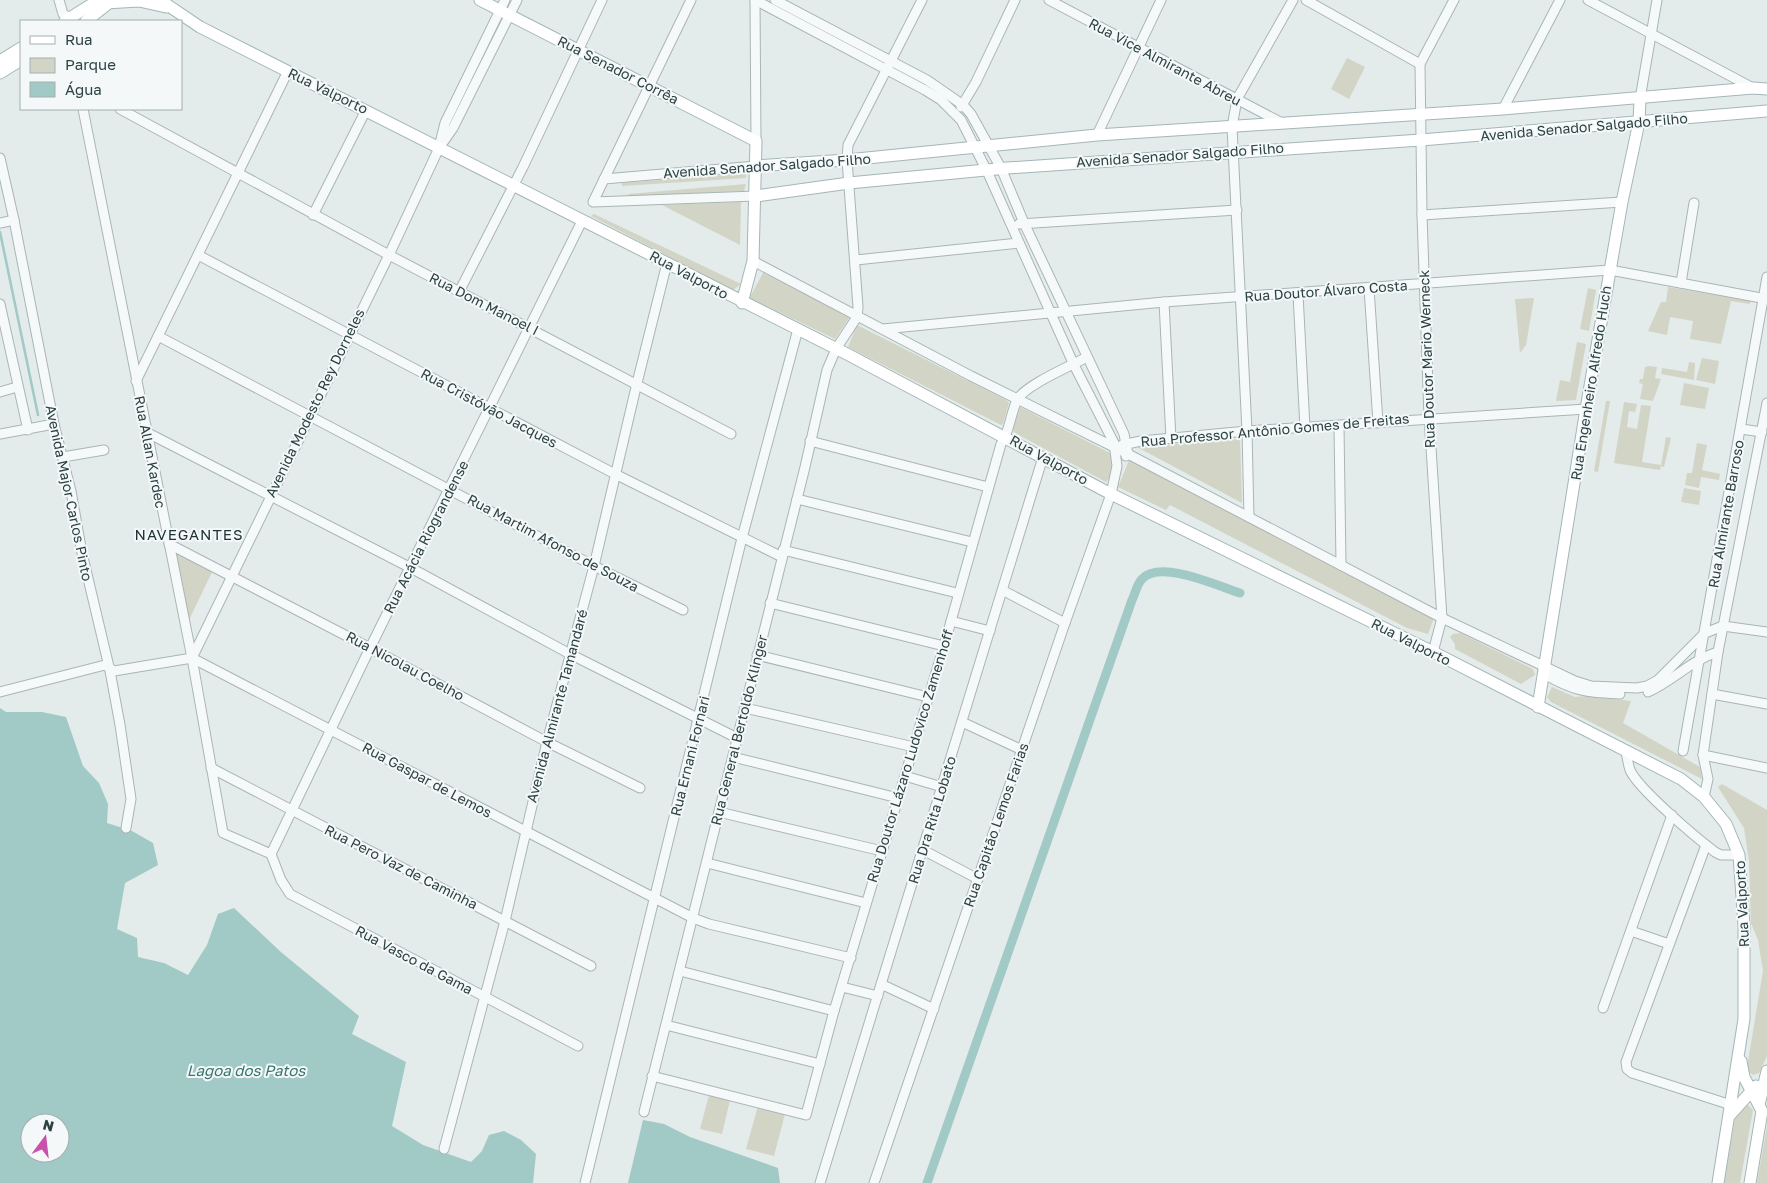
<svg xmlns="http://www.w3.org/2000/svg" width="1767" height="1183" viewBox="0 0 1767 1183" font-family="'Golos Text',sans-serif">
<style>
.green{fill:#d2d4c5}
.water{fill:#a1c9c5;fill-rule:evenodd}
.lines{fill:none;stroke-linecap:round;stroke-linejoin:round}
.stream{stroke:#a1c9c5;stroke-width:2.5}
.canal{stroke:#a1c9c5;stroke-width:9}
.minor-casing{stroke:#a9b5b5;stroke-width:11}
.major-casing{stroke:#a4b6b6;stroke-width:13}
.minor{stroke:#f6f9f9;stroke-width:9}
.major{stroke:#fff;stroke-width:11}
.labels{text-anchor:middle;stroke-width:4;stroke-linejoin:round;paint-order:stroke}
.street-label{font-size:14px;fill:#2c4243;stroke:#f4f8f8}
.neighbourhood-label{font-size:15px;letter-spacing:1px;fill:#1e3334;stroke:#f4f8f8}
.water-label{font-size:15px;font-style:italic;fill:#387571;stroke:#f4f8f8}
</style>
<rect width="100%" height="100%" fill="#e4ebeb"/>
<g class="green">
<path d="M1347,58L1365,67L1349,99L1331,89Z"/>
<path d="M746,173V178L622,186V183Z"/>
<path d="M746,184L744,191L631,196L628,194Z"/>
<path d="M741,202L740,245L662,205Z"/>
<path d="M594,214L741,284L733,290L591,216Z"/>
<path d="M763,273L846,315L849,318L835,339L752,299L750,297Z"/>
<path d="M1668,287L1750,301V304L1731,301L1721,344L1690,339L1693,321L1670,317L1667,335L1648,331L1661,302H1666Z"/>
<path d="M1588,288L1596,290L1589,331L1580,329Z"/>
<path d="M1534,298L1526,345L1520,353L1515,299Z"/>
<path d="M857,325L1006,400L1009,403L1003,424L1001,425L848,347Z"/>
<path d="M1577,342L1586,344L1576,400L1556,401L1560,380L1570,382Z"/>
<path d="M1702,358L1719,361L1715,384L1696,380Z"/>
<path d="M1689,362L1695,363L1694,380L1661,374L1662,368L1687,372Z"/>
<path d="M1649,366L1657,367L1655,378L1661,379L1653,401L1640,399L1643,384L1639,383L1640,379H1643L1645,367Z"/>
<path d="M1684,383L1709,388L1705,409L1680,405Z"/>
<path d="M1606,401H1610L1598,472L1594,471Z"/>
<path d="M1624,402L1637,404L1635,412L1629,411L1627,427L1637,429L1641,405L1651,406L1642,462L1661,465L1666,437L1671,438L1664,467L1661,466L1660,470L1614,463Z"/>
<path d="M1020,407L1110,453L1113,456L1110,477L1106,482L1015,433L1013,430Z"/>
<path d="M1240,439L1242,503L1137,447Z"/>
<path d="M1697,443L1707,445L1702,470L1720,474L1719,480L1701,477L1699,488L1685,485L1687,473H1692Z"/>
<path d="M1130,458L1434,618L1428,634L1407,628L1170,505L1166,510L1118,487Z"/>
<path d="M1684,488L1701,491L1699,505L1681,502Z"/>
<path d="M174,549L213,570L188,622Z"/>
<path d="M1460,633L1533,669L1535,675L1521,684L1455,649V644L1450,637L1453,634Z"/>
<path d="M1552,687L1575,697L1586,696L1631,701L1623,723L1700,767L1702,779L1551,702L1547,697Z"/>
<path d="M1722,784L1767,810V1056L1759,1073L1753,1075L1749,1072L1747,1067L1763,971L1758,940L1751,923L1749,861L1744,828L1718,787Z"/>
<path d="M709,1095L730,1100L722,1134L700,1129Z"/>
<path d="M1747,1104L1753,1110L1740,1183H1724L1736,1113Z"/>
<path d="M758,1106L785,1114L774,1156L746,1149Z"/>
<path d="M1767,1126V1183H1757Z"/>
</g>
<g class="water">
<path d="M0,708L6,712H42L66,717L83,766L99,783L108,804L107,823L132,831L153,843L158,865L125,883L117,929L137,938L138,957L164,963L188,975L207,945L218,914L234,908L282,953L359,1016L352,1034L406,1062L392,1126L423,1145L471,1162L482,1151L489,1135L504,1131L521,1140L536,1154L533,1183H0ZM30,1123H60V1153H30Z"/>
<path d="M643,1120L664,1124L690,1137L778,1168L780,1183H628Z"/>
</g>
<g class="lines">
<path class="stream" d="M0,232L38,415"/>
<path class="canal" d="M927,1183L1132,600C1135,594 1137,584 1142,579C1160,559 1218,586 1240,593"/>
<g class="minor-casing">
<g id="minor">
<path d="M59,0L63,14L70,18"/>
<path d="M691,0L593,202L756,196"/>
<path d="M755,0L925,90L941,100L961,120L987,171L1074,365L1114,443L1117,466L1111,494L1065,623L874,1183"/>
<path d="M755,0L756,141"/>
<path d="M775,0L927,80L963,105L971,114L1001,168L1024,223L1124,434L1128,454L1126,456"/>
<path d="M1049,0L1282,123"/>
<path d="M1306,0L1420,64"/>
<path d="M1588,0L1753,88"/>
<path d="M1640,99L1657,0"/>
<path d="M961,107L976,82L1015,0"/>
<path d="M83,109L192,658L223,833L271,854"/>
<path d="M120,109L389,255L731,434"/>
<path d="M1503,109L1560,0"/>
<path d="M1097,135L1161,0"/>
<path d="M440,143L445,123L505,0"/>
<path d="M0,158L14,220L54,424L71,491L82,553L110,671L120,725L131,799L126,828"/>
<path d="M604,179L756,166"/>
<path d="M313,215L366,110"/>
<path d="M1422,215L1622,202"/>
<path d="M0,223L14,220"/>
<path d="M1019,224L1237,210"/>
<path d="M198,255L615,474L782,557"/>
<path d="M856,260L1019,243"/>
<path d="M753,261L971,376L1128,454L1442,618L1575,681L1591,686L1637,688L1647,686L1658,680L1705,633L1723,626L1767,632"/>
<path d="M1681,283L1694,203"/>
<path d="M1369,288L1378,423"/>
<path d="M459,292L523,167L602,0"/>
<path d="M1298,294L1305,428"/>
<path d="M1164,302L1171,439"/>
<path d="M0,304L28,430"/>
<path d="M883,329L1164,302L1610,270L1767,299"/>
<path d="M158,336L594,566L683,610"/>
<path d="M136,381L288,71"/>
<path d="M0,392L17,387"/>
<path d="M1339,426L1341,565"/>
<path d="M1741,429L1762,432"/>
<path d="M146,432L411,568L570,654L737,738"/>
<path d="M0,434L54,424"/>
<path d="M810,441L988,487"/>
<path d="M1122,445L1141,441L1247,431L1586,409"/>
<path d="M63,457L104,450"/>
<path d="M797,499L972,542"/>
<path d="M1249,517L1247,431L1232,127L1237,99L1293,0"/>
<path d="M169,544L370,648L547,742L640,788"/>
<path d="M783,550L957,593"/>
<path d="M1004,591L1065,623"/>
<path d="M770,603L944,646"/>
<path d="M951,621L990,631"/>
<path d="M1433,652L1442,618L1429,417L1422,215L1420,64L1454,0"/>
<path d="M757,655L928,697"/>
<path d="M192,658L389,255L439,148L453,128L517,0"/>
<path d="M1544,674C1574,691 1586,693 1620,694"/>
<path d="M0,692L105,665L114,671L192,658L693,918L709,924L851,958"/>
<path d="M1648,692C1673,681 1691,660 1718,652"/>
<path d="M1712,694L1767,704"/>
<path d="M745,708L914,747"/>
<path d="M962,722L1022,750"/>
<path d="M1626,751C1627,757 1628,764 1630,770C1638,789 1698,839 1715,852L1721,855H1739"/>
<path d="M1683,751L1767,277"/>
<path d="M1703,755L1767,768"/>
<path d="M733,757L898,798"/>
<path d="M211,768L591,966"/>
<path d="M905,776L942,787"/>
<path d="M1704,797L1708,779L1703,755L1718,652L1767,403"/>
<path d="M719,812L882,851"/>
<path d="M1706,845L1626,1062L1627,1069L1632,1073L1731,1105"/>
<path d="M923,850L978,879"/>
<path d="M271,854L370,648L582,221"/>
<path d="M271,854L281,880L290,894L578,1046"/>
<path d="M707,863L866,903"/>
<path d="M1631,931L1669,944"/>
<path d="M680,971L834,1011"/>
<path d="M881,984L934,1009"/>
<path d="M842,987L878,996"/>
<path d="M1603,1008L1672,815"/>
<path d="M666,1025L820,1064"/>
<path d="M652,1076L806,1115L834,1011L944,646L1001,444C1010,431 1010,415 1017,400C1025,385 1071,366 1087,357"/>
<path d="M644,1112L805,467L827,370L836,349L857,317L858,307L847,160L848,145L922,0"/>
<path d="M444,1149L505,921L547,742L594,566L637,383L667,263"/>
<path d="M585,1183L742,538L798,329"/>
<path d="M820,1183L1043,457"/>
</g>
</g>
<g class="major-casing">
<g id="major">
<path d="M95,0L105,3L139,1L166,7"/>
<path d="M160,0L200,27L847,354L1111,494L1433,652L1681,779L1704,797L1726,824L1739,855L1744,925V1019L1718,1183"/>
<path d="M480,0L756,141L753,261L742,303"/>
<path d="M65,21L97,1"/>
<path d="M86,21L109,3"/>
<path d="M0,61L21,48"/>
<path d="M0,73L21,60"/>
<path d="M756,166L847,160L1097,135L1503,109L1753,88L1767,89"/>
<path d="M756,196L849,183L1007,168L1421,140L1767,111"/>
<path d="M1538,707L1586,409L1622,202L1639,122L1640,99"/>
<path d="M1741,1061L1744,1077L1762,1111L1750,1183"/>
<path d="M1759,1105L1767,1071"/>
<path d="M1730,1115L1756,1086"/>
</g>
</g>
<use href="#minor" class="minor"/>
<use href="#major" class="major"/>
</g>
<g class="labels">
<g class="street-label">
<text transform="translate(1165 62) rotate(28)" y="5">Rua Vice Almirante Abreu</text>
<text transform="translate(618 70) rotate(27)" y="5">Rua Senador Corrêa</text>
<text transform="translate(328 91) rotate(26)" y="5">Rua Valporto</text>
<text transform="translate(1584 127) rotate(-5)" y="5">Avenida Senador Salgado Filho</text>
<text transform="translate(1180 155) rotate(-4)" y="5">Avenida Senador Salgado Filho</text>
<text transform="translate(767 166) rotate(-4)" y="5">Avenida Senador Salgado Filho</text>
<text transform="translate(689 275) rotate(28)" y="5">Rua Valporto</text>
<text transform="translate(1326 291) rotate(-4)" y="5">Rua Doutor Álvaro Costa</text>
<text transform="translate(484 304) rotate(27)" y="5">Rua Dom Manoel I</text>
<text transform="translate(1427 359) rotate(-92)" y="5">Rua Doutor Mario Werneck</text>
<text transform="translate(1591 383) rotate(-81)" y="5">Rua Engenheiro Alfredo Huch</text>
<text transform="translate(315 403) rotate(-64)" y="5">Avenida Modesto Rey Dorneles</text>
<text transform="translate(489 408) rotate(28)" y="5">Rua Cristóvão Jacques</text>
<text transform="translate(1275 430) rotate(-5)" y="5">Rua Professor Antônio Gomes de Freitas</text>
<text transform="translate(150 452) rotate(79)" y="5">Rua Allan Kardec</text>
<text transform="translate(1049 460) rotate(29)" y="5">Rua Valporto</text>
<text transform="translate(69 493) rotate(78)" y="5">Avenida Major Carlos Pinto</text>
<text transform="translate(1726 514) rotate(-80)" y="5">Rua Almirante Barroso</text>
<text transform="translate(426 537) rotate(-63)" y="5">Rua Acácia Riograndense</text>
<text transform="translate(553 543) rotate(28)" y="5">Rua Martim Afonso de Souza</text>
<text transform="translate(1411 642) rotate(27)" y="5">Rua Valporto</text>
<text transform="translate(405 666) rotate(28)" y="5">Rua Nicolau Coelho</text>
<text transform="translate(557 706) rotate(-75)" y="5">Avenida Almirante Tamandaré</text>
<text transform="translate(739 730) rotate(-76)" y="5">Rua General Bertoldo Klinger</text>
<text transform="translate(690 756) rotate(-76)" y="5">Rua Ernani Fornari</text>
<text transform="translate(910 756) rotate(-73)" y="5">Rua Doutor Lázaro Ludovico Zamenhoff</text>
<text transform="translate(427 780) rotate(28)" y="5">Rua Gaspar de Lemos</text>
<text transform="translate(932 820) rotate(-73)" y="5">Rua Dra Rita Lobato</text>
<text transform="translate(996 825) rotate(-71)" y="5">Rua Capitão Lemos Farias</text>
<text transform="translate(401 867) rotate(27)" y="5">Rua Pero Vaz de Caminha</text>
<text transform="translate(1742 904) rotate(-93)" y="5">Rua Valporto</text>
<text transform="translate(414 960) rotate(28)" y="5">Rua Vasco da Gama</text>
</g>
<g class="neighbourhood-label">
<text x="189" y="540">NAVEGANTES</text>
</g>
<g class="water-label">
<text x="246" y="1076">Lagoa dos Patos</text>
</g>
</g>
<rect x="20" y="20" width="162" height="90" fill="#f4f8f8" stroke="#a4afb0"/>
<rect x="30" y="36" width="25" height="8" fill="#ffffff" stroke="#a4afb0"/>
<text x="65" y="45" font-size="15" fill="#2c4243">Rua</text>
<rect x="30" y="58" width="25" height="15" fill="#d2d4c5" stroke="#a4afb0"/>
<text x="65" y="70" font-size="15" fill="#2c4243">Parque</text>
<rect x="30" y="82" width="25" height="15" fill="#a1c9c5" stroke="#a4afb0"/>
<text x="65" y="95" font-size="15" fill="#2c4243">Água</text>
<g transform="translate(45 1138) rotate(15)"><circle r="24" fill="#f4f8f8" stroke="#a4afb0"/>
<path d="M0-4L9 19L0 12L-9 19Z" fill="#c851ac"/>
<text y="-8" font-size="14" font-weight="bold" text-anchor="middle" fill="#2c4243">N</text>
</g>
</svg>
